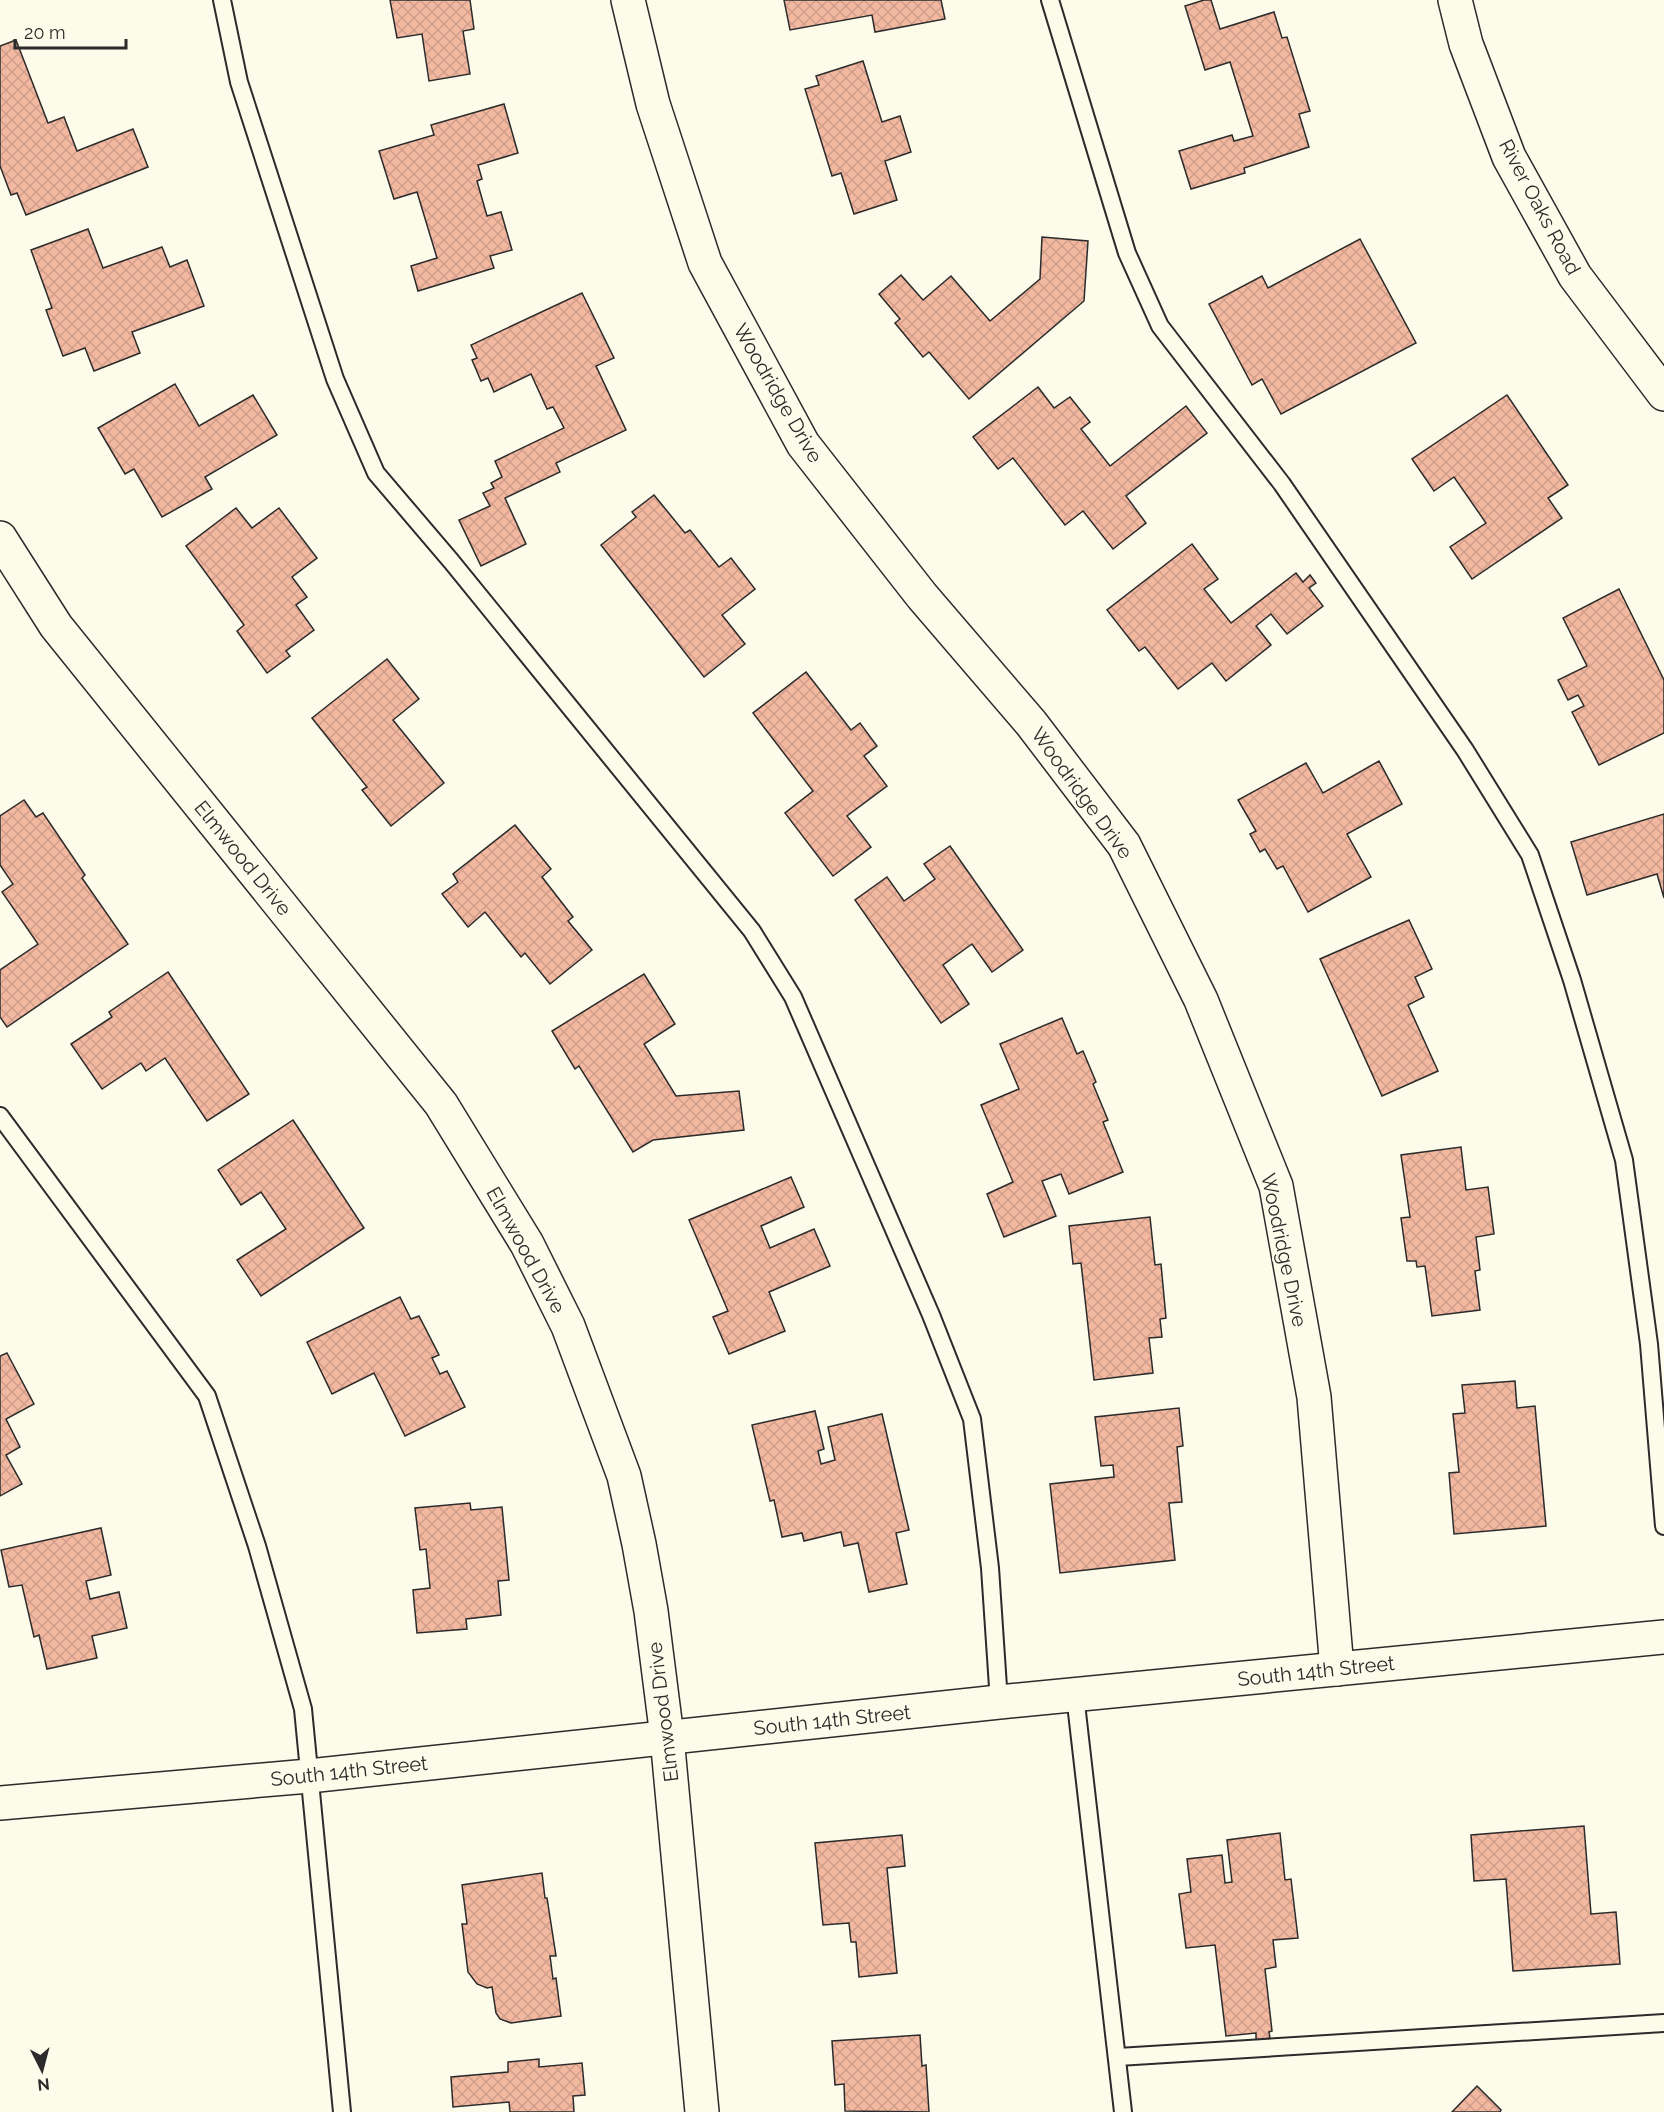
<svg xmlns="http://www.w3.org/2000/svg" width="1664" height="2112" viewBox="0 0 1664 2112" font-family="Raleway,sans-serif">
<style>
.building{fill:url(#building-cross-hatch);stroke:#2b2b2b;stroke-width:1.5}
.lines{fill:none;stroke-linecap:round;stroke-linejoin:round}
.service-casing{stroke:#2b2b2b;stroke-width:20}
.minor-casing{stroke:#2b2b2b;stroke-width:36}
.tertiary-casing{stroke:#2b2b2b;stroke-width:36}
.secondary-casing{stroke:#2b2b2b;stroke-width:36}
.service{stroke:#fdfbea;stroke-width:16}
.minor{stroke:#fdfbea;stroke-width:33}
.tertiary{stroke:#fdfbea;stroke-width:33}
.secondary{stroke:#fdfbea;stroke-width:33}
.labels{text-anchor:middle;stroke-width:4.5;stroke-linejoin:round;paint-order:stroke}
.street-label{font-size:20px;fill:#2b2b2b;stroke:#fdfbea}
</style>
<defs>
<pattern id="building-cross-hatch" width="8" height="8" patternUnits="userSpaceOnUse" patternTransform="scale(1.5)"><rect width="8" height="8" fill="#f2b8a0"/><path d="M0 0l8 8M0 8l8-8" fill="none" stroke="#d09e8a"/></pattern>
</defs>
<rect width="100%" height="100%" fill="#fdfbea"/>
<g class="building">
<path d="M390,0H470L474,29L463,31L470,74L429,81L422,34L397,38Z"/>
<path d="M784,0H941L945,19L875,32L872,15L790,30Z"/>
<path d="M1204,0H1211L1220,29L1274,12L1282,38L1287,37L1310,111L1299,114L1309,147L1244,168L1245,173L1191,189L1179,151L1232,135L1234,141L1253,136L1230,62L1205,70L1185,6Z"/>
<path d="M16,40L48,123L64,117L77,151L133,129L148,167L26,215L17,193L11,195L0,166V46Z"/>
<path d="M863,61L882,122L900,116L911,152L885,161L897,200L854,214L841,173L832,176L805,89L819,85L816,76Z"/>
<path d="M504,104L518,153L478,165L482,179L477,181L487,216L501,212L512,250L490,256L494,268L418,291L411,266L437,258L417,192L394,199L379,151L434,135L431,125Z"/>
<path d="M88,229L103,268L162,247L170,267L187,260L204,306L132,332L140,353L94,371L85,348L63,356L46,310L52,308L31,250Z"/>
<path d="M1042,237L1088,241L1084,301L969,399L929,352L923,357L895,323L900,319L879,294L901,275L923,300L951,276L990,321L1040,279Z"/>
<path d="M1360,239L1416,343L1281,414L1262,379L1252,385L1209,304L1262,276L1268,288Z"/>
<path d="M582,293L614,358L596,366L626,430L556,463L560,472L505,498L526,544L481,566L459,520L490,506L483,493L494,488L491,483L502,477L495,461L564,428L553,407L547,409L531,374L494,392L488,378L481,381L472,360L477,358L471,345Z"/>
<path d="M175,384L199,426L253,395L277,435L205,477L212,489L162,517L134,469L125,474L98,428Z"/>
<path d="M1038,387L1054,408L1070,397L1090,422L1081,429L1110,466L1186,406L1207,433L1126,496L1146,523L1113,549L1083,511L1065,525L1013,458L998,469L973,437Z"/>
<path d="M1507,395L1568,485L1548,498L1562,518L1472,579L1450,547L1486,523L1454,477L1434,491L1412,459Z"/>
<path d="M654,495L685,533L690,530L719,567L731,558L755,589L722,615L745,644L704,677L601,545L636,517L632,512Z"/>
<path d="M236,508L252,528L279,508L317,558L292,577L307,597L296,605L314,630L286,651L290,656L267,673L237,631L244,625L186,546Z"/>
<path d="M1192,544L1218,579L1204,589L1231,623L1296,573L1303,582L1310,575L1316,583L1309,588L1323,606L1287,634L1271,614L1256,626L1271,645L1226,681L1212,663L1178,689L1145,647L1139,651L1107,610Z"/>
<path d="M1619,589L1664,680V733L1599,765L1572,712L1584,706L1578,695L1568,700L1558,680L1587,666L1563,618Z"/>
<path d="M387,659L419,699L393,720L444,783L391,826L362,790L367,787L312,718Z"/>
<path d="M806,672L851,730L860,723L877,746L864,756L887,786L847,816L871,847L833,876L785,813L813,791L753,713Z"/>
<path d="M1379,761L1402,804L1347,834L1371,877L1308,912L1283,866L1277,869L1265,849L1260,852L1250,834L1256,831L1238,800L1306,763L1323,793Z"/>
<path d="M24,800L36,817L43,813L85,875L82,878L128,944L7,1027L0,1017V970L38,944L2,892L13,884L0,865V816Z"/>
<path d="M1664,814V898L1657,874L1587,895L1571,842Z"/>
<path d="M515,825L551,869L542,877L573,917L568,921L592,950L550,984L525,953L521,957L485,912L468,927L442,894L458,882L453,874Z"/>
<path d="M950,846L1023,950L992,972L972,944L943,965L969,1004L941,1023L855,900L887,877L904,901L935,879L924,864Z"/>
<path d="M1409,920L1432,969L1415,977L1424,997L1408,1005L1438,1071L1382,1096L1320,959Z"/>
<path d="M168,972L249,1094L207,1121L165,1058L146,1071L141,1063L102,1089L71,1044L112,1017L109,1012Z"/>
<path d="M644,974L675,1024L644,1044L676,1096L739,1091L744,1130L653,1140L633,1152L579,1066L575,1069L552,1031Z"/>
<path d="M1062,1018L1077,1054L1083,1051L1096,1082L1093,1084L1108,1120L1103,1122L1123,1172L1069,1194L1061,1174L1042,1181L1056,1216L1004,1237L987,1194L1013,1182L981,1105L1019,1089L1000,1044Z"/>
<path d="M293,1120L364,1228L261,1296L237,1260L286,1229L261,1192L241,1205L218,1170Z"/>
<path d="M1461,1147L1466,1190L1488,1187L1494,1234L1476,1237L1480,1270L1475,1271L1480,1310L1432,1316L1425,1266L1417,1267L1416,1261H1407L1401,1218L1410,1217L1401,1155Z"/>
<path d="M791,1177L804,1207L761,1226L770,1248L814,1229L830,1266L769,1292L785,1331L729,1354L713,1317L728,1311L689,1220Z"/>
<path d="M1150,1217L1155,1265L1161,1264L1166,1318L1160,1319L1162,1337L1149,1338L1153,1373L1094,1380L1081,1263L1073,1264L1069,1226Z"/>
<path d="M400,1297L411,1319L419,1316L439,1355L432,1358L440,1374L447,1371L465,1407L405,1436L374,1373L332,1394L307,1342Z"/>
<path d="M7,1353L34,1404L6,1419L20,1447L6,1455L22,1484L0,1496V1356Z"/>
<path d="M1515,1381L1517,1408L1535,1406L1546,1526L1454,1534L1449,1473L1459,1472L1453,1414L1465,1413L1462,1385Z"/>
<path d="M1179,1408L1183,1446L1177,1447L1182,1502L1169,1503L1175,1560L1060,1573L1050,1484L1114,1477L1113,1465L1101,1466L1095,1417Z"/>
<path d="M815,1411L824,1449L818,1451L821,1464L835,1460L828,1427L882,1414L909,1530L896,1533L907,1584L869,1592L858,1543L844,1546L841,1532L804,1541L802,1533L782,1537L774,1500L770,1501L752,1425Z"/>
<path d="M470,1503L471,1510L502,1507L509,1580L498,1581L501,1615L466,1619L467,1629L417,1633L413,1590L430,1588L426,1549L420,1550L415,1508Z"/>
<path d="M101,1528L111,1575L86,1581L90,1599L119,1592L127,1628L92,1636L97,1658L47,1669L39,1635L34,1637L22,1585L9,1587L1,1550Z"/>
<path d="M1584,1826L1591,1914L1616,1912L1620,1964L1513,1971L1506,1879L1474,1881L1471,1835Z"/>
<path d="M1280,1833L1285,1880L1291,1879L1298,1938L1273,1940L1276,1967L1265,1969L1272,2031L1269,2032L1270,2038L1256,2040V2033L1226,2036L1215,1945L1186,1948L1179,1894L1191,1892L1187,1859L1222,1855L1225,1883L1232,1882L1227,1840Z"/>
<path d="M902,1835L905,1866L887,1868L897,1973L859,1977L856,1942H851L849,1923L823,1925L815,1843Z"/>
<path d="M542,1873L545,1898H547L556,1956H550L553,1979L556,1978L561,2016L511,2023L500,2019L496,2013L492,1987L487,1988L477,1984L468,1972L462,1924H467L462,1885Z"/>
<path d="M920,2035L922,2066L926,2065L929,2112L845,2111L844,2084L835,2085L832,2041Z"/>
<path d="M539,2059V2067L582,2063L585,2095L573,2096L574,2112H510L509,2102L453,2107L451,2077L508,2072V2062Z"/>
<path d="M1477,2086L1501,2110L1500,2112H1452Z"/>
</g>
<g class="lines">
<g class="service-casing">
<g id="service">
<path d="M222,0L239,82L335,379L376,473L451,561L752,931L793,997L931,1315L972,1419L990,1568L999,1702"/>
<path d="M1050,0L1127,253L1160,326L1282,484L1465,750L1530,855L1572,980L1624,1160L1649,1344L1664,1526"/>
<path d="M0,1116L207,1396L257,1546L303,1709L342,2112"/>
<path d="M1075,1695L1123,2112"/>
<path d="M1118,2057L1664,2023"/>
</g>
</g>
<g class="minor-casing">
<g id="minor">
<path d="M628,0L653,104L705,263L803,444L922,596L1031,723L1124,845L1201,1000L1276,1186L1314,1397L1337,1669"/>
<path d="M1455,0L1466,44L1509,157L1575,276L1664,394"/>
<path d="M667,1737L702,2112"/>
</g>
</g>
<g class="tertiary-casing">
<path id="tertiary" d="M0,538L56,626L441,1104L527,1244L568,1326L624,1476L639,1544L651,1611L667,1737"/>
</g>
<g class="secondary-casing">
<path id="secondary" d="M0,1803L309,1776L999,1702L1664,1637"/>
</g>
<use href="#service" class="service"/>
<use href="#minor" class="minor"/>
<use href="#tertiary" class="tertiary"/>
<use href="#secondary" class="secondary"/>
</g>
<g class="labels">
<g class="street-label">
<text transform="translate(1540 207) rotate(62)" y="7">River Oaks Road</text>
<text transform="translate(778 393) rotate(60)" y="7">Woodridge Drive</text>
<text transform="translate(1082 793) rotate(54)" y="7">Woodridge Drive</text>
<text transform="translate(243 858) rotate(51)" y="7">Elmwood Drive</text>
<text transform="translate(526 1250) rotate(61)" y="7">Elmwood Drive</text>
<text transform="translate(1284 1250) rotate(78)" y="7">Woodridge Drive</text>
<text transform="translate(1316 1671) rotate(-6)" y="7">South 14th Street</text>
<text transform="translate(663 1712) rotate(-97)" y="7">Elmwood Drive</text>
<text transform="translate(832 1720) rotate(-6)" y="7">South 14th Street</text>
<text transform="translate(349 1771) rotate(-6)" y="7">South 14th Street</text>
</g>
</g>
<g transform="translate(42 2070) rotate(174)" stroke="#fdfbea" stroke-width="4.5" paint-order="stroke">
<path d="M0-4.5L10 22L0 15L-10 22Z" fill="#2b2b2b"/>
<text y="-9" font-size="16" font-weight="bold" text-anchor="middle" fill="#2b2b2b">N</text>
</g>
<path d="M15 39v9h111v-9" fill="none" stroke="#2b2b2b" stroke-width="3"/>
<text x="24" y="39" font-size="18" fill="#2b2b2b" stroke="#fdfbea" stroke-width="4.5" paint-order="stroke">20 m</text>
</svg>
